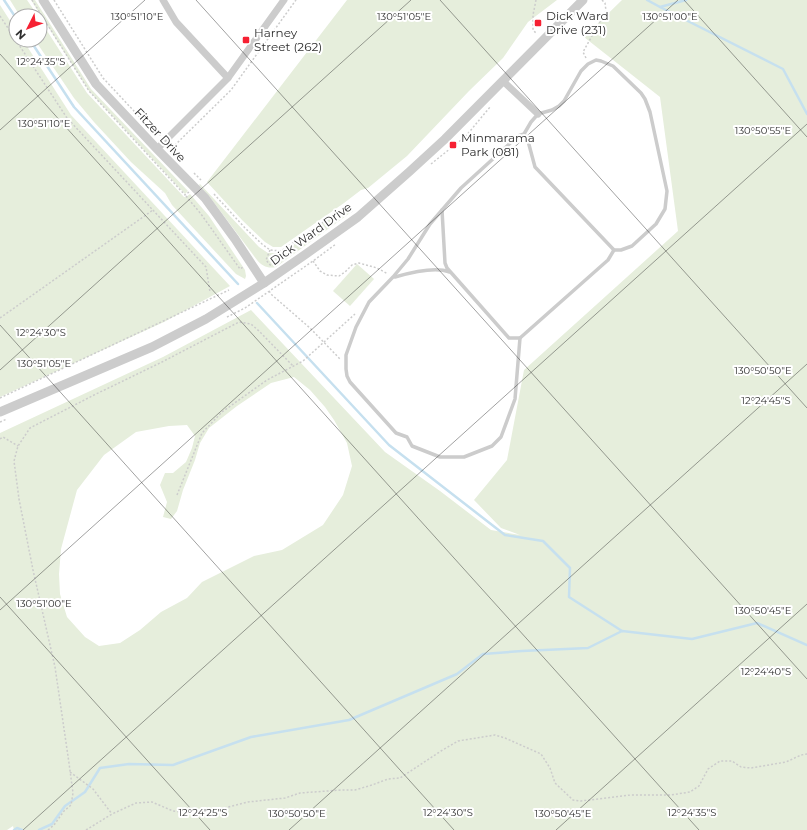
<svg xmlns="http://www.w3.org/2000/svg" width="807" height="830" viewBox="0 0 807 830" font-family="Montserrat,sans-serif">
<style>
.green{fill:#e6eedc;fill-rule:evenodd}
.lines{fill:none;stroke-linecap:round;stroke-linejoin:round}
.stream{stroke:#c6e0ef;stroke-width:2.5}
.path{stroke:#ccc;stroke-width:1.5;stroke-dasharray:2 2;stroke-linecap:butt}
.service{stroke:#ccc;stroke-width:3.5}
.minor{stroke:#ccc;stroke-width:7}
.tertiary{stroke:#ccc;stroke-width:9}
.ticks{fill:none;stroke:#2f2f2f;stroke-width:1;stroke-opacity:0.45}
.poi-dot{fill:#f62133;stroke:#fff;stroke-width:1.5}
.labels{text-anchor:middle;stroke-width:4;stroke-linejoin:round;paint-order:stroke}
.poi-label{font-size:12px;fill:#2f2f2f;stroke:#fff;text-anchor:start}
.street-label{font-size:12px;fill:#2f2f2f;stroke:#fff}
.ticks-label{font-size:10px;text-anchor:middle;fill:#2f2f2f;stroke:#fff;stroke-width:4;stroke-linejoin:round;paint-order:stroke}
</style>
<rect width="100%" height="100%" fill="#fff"/>
<g class="green">
<path d="M10,0H27L38,16H20Z"/>
<path d="M31,0H35L91,89L188,191L185,194L89,91Z"/>
<path d="M347,0H557L528,22L503,58L469,91L407,156L368,188L361,190L344,203L281,247H273L265,242L242,220L207,182Z"/>
<path d="M622,0H807V830H14L13,826L7,830H0V433L163,357L251,310L385,452L440,491L491,530L520,535L501,528L474,500L507,460L524,370L678,231L660,97L584,37ZM294,377L310,390L325,407L334,420L347,443L352,466L343,495L323,525L282,550L254,556L202,582L187,598L161,612L140,630L120,643L99,646L85,637L67,617L60,594L59,574L61,549L77,490L104,455L136,432L169,426L187,425L195,436L192,448L186,462L173,473H165L160,485L167,502L163,517L171,519L177,511L183,490L195,460L200,443L209,428L237,406L271,383Z"/>
<path d="M0,5L16,30V40H23L71,115L230,286L164,322L0,397Z"/>
<path d="M40,20L87,93L184,197H186L190,194L209,216L245,270L246,276L245,279L236,274L172,205L165,193L131,162L94,122L74,98L35,40H40Z"/>
<path d="M200,184L259,247L268,253H279L288,249L325,221L347,210L350,213L276,267C268,269 262,266 257,260L209,196L199,185Z"/>
<path d="M357,264L374,279L350,306L333,291Z"/>
</g>
<g class="lines">
<g class="stream">
<path d="M4,0L16,18"/>
<path d="M647,0L660,7L686,0"/>
<path d="M660,7L783,69L807,114"/>
<path d="M30,40L74,107L238,284"/>
<path d="M257,303L389,445L505,535L543,541L570,568L569,597L622,631"/>
<path d="M14,830L17,828L22,830"/>
<path d="M39,830L52,824L65,806L85,792L100,768L129,764L173,765L251,737L349,720L457,674L483,654L522,651L588,648L622,631L692,639L757,623L807,645"/>
</g>
<g class="path">
<path d="M32,0L89,91L185,195L189,192"/>
<path d="M54,0L103,78L148,126L158,132L161,136"/>
<path d="M536,0L533,15V30L537,34"/>
<path d="M0,16L67,118L206,267L210,292"/>
<path d="M586,58L583,52L606,11L605,3L602,0"/>
<path d="M170,146L178,158"/>
<path d="M172,148L231,90L296,0"/>
<path d="M431,164L466,136L490,107"/>
<path d="M194,173L201,180"/>
<path d="M214,194L245,228L262,244L270,250L281,251L332,216L344,209L349,208L352,212"/>
<path d="M186,196L201,214L240,269L243,267"/>
<path d="M270,250L266,260L272,267"/>
<path d="M313,261L320,271L327,275L339,276L345,272L352,265L359,263L377,268L388,274"/>
<path d="M269,291L272,295L310,328L341,360"/>
<path d="M227,317L245,308L313,261L336,244"/>
<path d="M0,318L153,210"/>
<path d="M0,398L229,290"/>
<path d="M0,422L7,419"/>
<path d="M0,439L3,437L18,446"/>
<path d="M177,495L202,433L222,412L267,380L303,361L355,314"/>
<path d="M70,772L93,789L112,814"/>
<path d="M48,830L54,825L64,811L71,805L73,793L69,763L55,667L33,570L19,499L14,461L18,446L30,428L94,395L160,363L239,322L251,324L259,331L293,366"/>
<path d="M86,830L112,814L136,803L152,802L173,811L189,813H205L248,802L285,798L300,793L341,790H355L372,785L388,779L400,778L441,751L458,741L495,735L505,738L541,754L550,768L555,783L573,800L581,801L631,795H671L690,792L699,786L708,769L720,761H732L741,767L751,768L786,762L801,755L807,754"/>
</g>
<g class="service">
<path d="M442,210L445,263L447,268L509,338H520L608,260L614,250"/>
<path d="M395,277C409,273 435,266 449,272"/>
<path d="M520,338L515,399L501,437L492,446L464,457H440L412,446L407,437L396,433L350,382L347,376L346,369V355L356,327L369,302L393,277L408,259L430,224L461,188L518,136L524,134L528,141L535,167L614,250H621L632,246L656,224L665,209L667,191L650,112L645,99L641,93L613,66L601,61L596,60L588,64L581,71L564,101L559,106L552,110L538,114L531,122L524,134"/>
</g>
<g class="minor">
<path d="M163,0L176,22L228,78"/>
<path d="M503,81L538,114"/>
<path d="M157,149L228,78L284,0"/>
</g>
<g class="tertiary">
<path d="M43,0L96,84L157,149L205,198L235,239L264,283"/>
<path d="M0,412L152,347L206,319L264,283L306,254L358,217L409,172L445,139L583,0"/>
</g>
</g>
<path class="ticks" d="M196,0L807,679M440,0L807,408M684,0L807,137M0,54L699,830M0,130L145,0M0,325L454,830M0,370L411,0M0,597L210,830M0,610L678,0M23,830L807,124M289,830L807,364M556,830L807,604"/>
<g class="poi-dot">
<rect x="534" y="19" width="8" height="8" rx="2"/>
<rect x="242" y="36" width="8" height="8" rx="2"/>
<rect x="449" y="141" width="8" height="8" rx="2"/>
</g>
<g class="labels">
<g class="poi-label">
<text x="546" y="20">Dick Ward<tspan x="546" dy="14">Drive (231)</tspan></text>
<text x="254" y="37">Harney<tspan x="254" dy="14">Street (262)</tspan></text>
<text x="461" y="142">Minmarama<tspan x="461" dy="14">Park (081)</tspan></text>
</g>
<g class="street-label">
<text transform="translate(160 135) rotate(47)" y="4">Fitzer Drive</text>
<text transform="translate(311 234) rotate(-36)" y="4">Dick Ward Drive</text>
</g>
</g>
<g class="ticks-label">
<text x="404" y="20">130°51'05"E</text>
<text x="670" y="20">130°51'00"E</text>
<text x="137" y="20">130°51'10"E</text>
<text x="41" y="65">12°24'35"S</text>
<text x="44" y="127">130°51'10"E</text>
<text x="763" y="134">130°50'55"E</text>
<text x="41" y="336">12°24'30"S</text>
<text x="44" y="367">130°51'05"E</text>
<text x="763" y="374">130°50'50"E</text>
<text x="766" y="404">12°24'45"S</text>
<text x="44" y="607">130°51'00"E</text>
<text x="763" y="614">130°50'45"E</text>
<text x="766" y="675">12°24'40"S</text>
<text x="203" y="816">12°24'25"S</text>
<text x="448" y="816">12°24'30"S</text>
<text x="692" y="816">12°24'35"S</text>
<text x="297" y="817">130°50'50"E</text>
<text x="563" y="817">130°50'45"E</text>
</g>
<g transform="translate(28 28) rotate(228)"><circle r="19" fill="#ffffff" stroke="#acacac"/>
<path d="M0-3L7 15L0 10L-7 15Z" fill="#f62133"/>
<text y="-6" font-size="11" font-weight="bold" text-anchor="middle" fill="#2f2f2f">N</text>
</g>
</svg>
